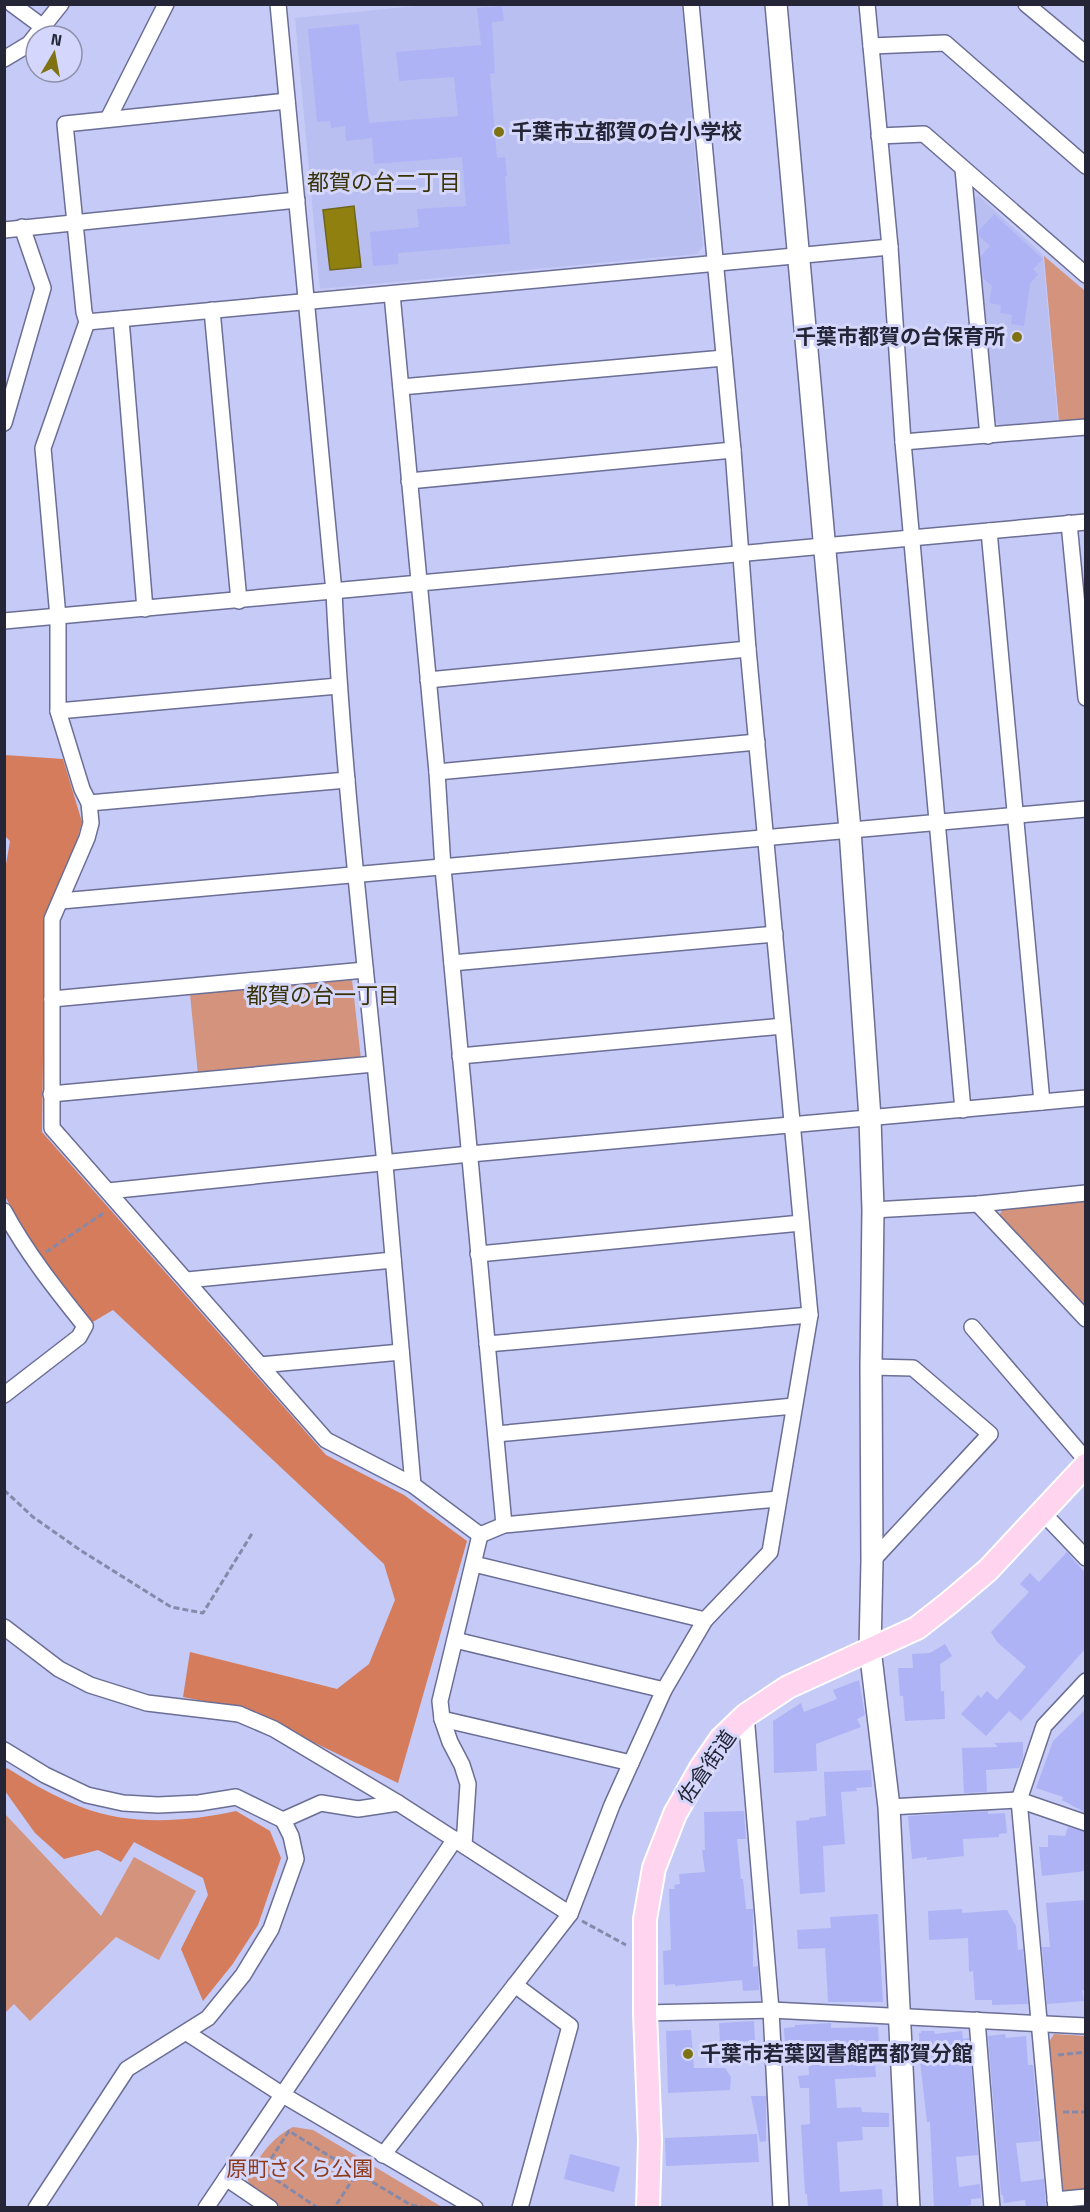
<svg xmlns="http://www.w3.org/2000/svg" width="1090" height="2212" viewBox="0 0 1090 2212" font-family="'Titillium Web','Noto Sans JP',sans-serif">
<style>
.built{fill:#babff2}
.green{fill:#d3937c}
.forest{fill:#d47c5b}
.water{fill:#8f8010;stroke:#6f651b;stroke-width:1.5}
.building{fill:#aeb3f6}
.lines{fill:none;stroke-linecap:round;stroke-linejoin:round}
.street-casing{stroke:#6b6e95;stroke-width:18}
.secondary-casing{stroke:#6b6e95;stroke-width:24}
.primary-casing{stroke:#fff;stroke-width:26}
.path{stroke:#8589aa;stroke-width:3;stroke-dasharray:6 3;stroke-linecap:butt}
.street{stroke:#fff;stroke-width:15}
.secondary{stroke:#fff;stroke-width:21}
.primary{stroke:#fed4ef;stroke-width:22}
.poi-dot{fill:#7f7213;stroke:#d4d7fb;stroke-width:2}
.labels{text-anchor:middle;stroke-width:6;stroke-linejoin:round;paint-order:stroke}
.poi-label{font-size:21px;font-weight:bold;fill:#242536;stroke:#d4d7fb;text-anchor:start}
.street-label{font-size:21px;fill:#242536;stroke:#d4d7fb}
.park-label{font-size:21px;fill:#8d3b1b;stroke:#d4d7fb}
.neighbourhood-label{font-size:22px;fill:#393307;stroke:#d4d7fb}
</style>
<rect width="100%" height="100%" fill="#c5caf6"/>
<g class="built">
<path d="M435,4L682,5L703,246L697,254L320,289L295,18Z"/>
<path d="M979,196L1043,255L1058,422L1002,427L991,418L968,200Z"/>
</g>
<g class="green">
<path d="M1044,256L1085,291V419L1059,422Z"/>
<path d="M352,980L361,1059L198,1075L190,994Z"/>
<path d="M1085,1200V1312L997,1219L1004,1207Z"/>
<path d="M5,1814L101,1916L134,1857L196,1891L159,1960L116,1937L30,2021L14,2004L5,2013Z"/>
<path d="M1054,2034L1085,2036V2193L1068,2195L1063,2191L1049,2042Z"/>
<path d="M293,2127L313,2130L442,2207H281L250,2186L247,2178C261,2155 269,2140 293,2127Z"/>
</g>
<g class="forest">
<path d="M5,755L63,759L82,822L76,844L45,917L42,1132L326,1455L404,1495L467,1541L398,1783L244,1709L183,1697L190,1652L337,1689L369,1664L395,1600L384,1564L113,1310L91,1323C58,1283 28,1242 5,1196L4,876L10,841L5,836Z"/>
<path d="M7,1768C31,1783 55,1797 81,1807C129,1826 187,1822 236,1811L270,1831L281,1858L258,1925L232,1965L203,2001L181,1949L208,1895L203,1878L134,1842L121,1862L98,1850L64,1859L35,1833L5,1791V1771Z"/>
</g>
<path class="water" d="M354,206L361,267L330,270L323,210Z"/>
<g class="building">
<path d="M502,6L504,21L492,22L495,73L490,74L497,158L505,157L507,176H505L510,244L398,253V264L373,266L370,232L419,227L417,209L466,206L462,157L374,164L372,138L346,141L345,126L331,128L330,121L317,122L308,29L359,24L369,123L458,116L454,77L399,81L396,52L481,45L477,8Z"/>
<path d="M341,170L344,188L326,191L323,172Z"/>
<path d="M994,214L1043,259L1033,269L1038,274L1030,284L1024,326L1011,324L1012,315L1000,313L1001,305L989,303L992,286L983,278L981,256L990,246L979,236V231Z"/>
<path d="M1067,1552L1086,1574V1648L1021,1721L1009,1711L986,1736L961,1714L978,1695L981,1698L987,1691L997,1700L1026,1667L997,1642L991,1632L1029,1592L1020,1584L1030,1573L1039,1582Z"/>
<path d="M945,1644L952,1656L940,1664L941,1691H944L945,1719L905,1721L903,1696H900L898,1668H913L912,1654L930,1653Z"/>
<path d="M859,1680L865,1715L857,1719L861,1727L816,1744L817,1771L774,1773L773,1721L801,1703L804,1712L837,1699L833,1690Z"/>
<path d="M1086,1709V1813L1062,1800L1063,1797L1036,1788L1053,1741Z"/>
<path d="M1023,1742V1757L1019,1768L986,1770L987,1792L964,1793L962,1748L998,1747L994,1743Z"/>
<path d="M871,1770L872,1787L856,1788L857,1791L841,1792L845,1844L823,1846L825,1892L800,1894L796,1821L809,1820V1818L826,1816L824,1772Z"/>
<path d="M744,1811L746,1839H737L741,1879H743L746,1909H753V1967L758,1966L759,1990L743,1991L742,1980L675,1986V1984L664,1985L663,1951L671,1950L669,1889H675L674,1885L680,1884L679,1874L705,1872L702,1850H705L704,1812Z"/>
<path d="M988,1811V1814L1005,1813L1007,1833L999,1834V1837L963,1839L964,1856L927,1860V1857L912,1859L908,1816Z"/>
<path d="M1068,1827L1086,1832V1871L1042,1876L1039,1847H1048V1835L1065,1836Z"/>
<path d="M1086,1900V1990H1082L1084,2001L1047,2004L1042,1947H1050L1046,1903Z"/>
<path d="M962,1909V1913L1007,1910L1016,1926L1018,1950L1023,1949L1028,2004L992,2005V2000H975L973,1971L969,1972L968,1938L929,1940L928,1911Z"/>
<path d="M878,1914L883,2002H828L825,1948L798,1949L797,1930L831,1928L830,1917Z"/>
<path d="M754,2021L755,2041L720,2042L719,2023Z"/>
<path d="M831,2023V2028L878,2027L880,2062H875L876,2077L835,2079L837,2108L861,2107L862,2112L889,2113V2127H862L863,2140L837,2142L840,2192L882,2189L883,2208H808L807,2194H805L801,2125L810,2124L809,2088H800L798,2076L809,2075L808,2045L785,2046L784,2028L795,2027V2025Z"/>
<path d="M691,2030L694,2068H725L731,2077L730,2090L668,2093L666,2031Z"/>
<path d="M921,2031H934L935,2034L962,2031L963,2039L969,2038L978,2155L956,2157L959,2187L980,2184L981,2198L971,2199V2205L960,2208H934L930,2122H927L920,2061L919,2033H921Z"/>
<path d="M1005,2034L1006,2038L1026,2036L1028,2065H1033L1040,2141L1016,2143L1021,2182L1044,2179L1046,2208H1026L1025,2200L1004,2203L1003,2195H1001L988,2036Z"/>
<path d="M751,2096H766V2141L760,2142Z"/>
<path d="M757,2134L759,2162L666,2166L665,2138Z"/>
<path d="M570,2154L620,2167L614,2192L564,2179Z"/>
</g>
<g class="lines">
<g class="street-casing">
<g id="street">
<path d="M12,4L43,27"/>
<path d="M278,4L334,592C343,783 367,974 385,1165C395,1271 404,1378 413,1485"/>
<path d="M867,4L890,247L903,442L963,1110"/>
<path d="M1026,4L1086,54"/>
<path d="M871,46L945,43L1086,166"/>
<path d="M4,59L29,44L61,4"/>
<path d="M287,101L65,124L84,312L87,322L43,448L58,617V711L82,789L89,803L91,823L87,838L52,919V1128L326,1440L413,1485L480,1535L504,1525L778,1499"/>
<path d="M108,119L166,4"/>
<path d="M879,136L924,134L1086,275"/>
<path d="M963,169L988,436"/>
<path d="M4,230L297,200"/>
<path d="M392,294L437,772L443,868L504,1525"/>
<path d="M212,310L239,601"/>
<path d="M121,319L145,609"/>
<path d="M87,322L890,247"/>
<path d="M401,387L724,358"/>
<path d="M4,423L43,288L22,227"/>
<path d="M903,442L1086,427"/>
<path d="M409,481L733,450"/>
<path d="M1069,523L1086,698"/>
<path d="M989,531L1042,1102"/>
<path d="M4,621L1086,522"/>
<path d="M428,680L748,649"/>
<path d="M58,711L338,686"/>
<path d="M437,772L757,742"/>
<path d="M89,803L347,780"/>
<path d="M61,901L1086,809"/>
<path d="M452,963L775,934"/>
<path d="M52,999L365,970"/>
<path d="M460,1056L783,1026"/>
<path d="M51,1094L374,1064"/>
<path d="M108,1191L470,1154L1086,1098"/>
<path d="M978,1204L1086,1319"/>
<path d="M873,1210L978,1204L1086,1193"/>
<path d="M4,1211C26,1252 56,1290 85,1326L79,1337L4,1395"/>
<path d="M478,1254L801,1223"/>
<path d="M187,1280L393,1260"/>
<path d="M972,1327L1086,1460"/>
<path d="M487,1344L810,1315"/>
<path d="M260,1365L401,1352"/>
<path d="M871,1367L913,1368L990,1434L872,1561"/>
<path d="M496,1434L794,1406"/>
<path d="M1042,1512L1086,1558"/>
<path d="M474,1564L705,1620"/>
<path d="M4,1627L59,1669L90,1685L147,1703L239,1714L274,1729L398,1803L570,1914"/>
<path d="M455,1640L664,1690"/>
<path d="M746,1715L771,2010L781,2208"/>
<path d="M442,1719L631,1763"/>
<path d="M4,1750L45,1775L87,1795L123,1803L158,1805L199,1803L236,1797L283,1820"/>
<path d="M889,1807L1019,1800L1086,1823"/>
<path d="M464,1845L468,1784L462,1765L450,1742L442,1719L440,1701L480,1535"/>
<path d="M515,1985L570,2026L520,2208"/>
<path d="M645,2013L771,2010L1086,2026"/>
<path d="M977,2020L992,2208"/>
<path d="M187,2033L283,2095L475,2208"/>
<path d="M383,2155L570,1914L612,1805L664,1690L705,1620L770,1552L810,1315L748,649L733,450L691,4"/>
<path d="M226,2178L270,2208"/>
<path d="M1055,2200L1086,2197"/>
<path d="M36,2208L127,2069L208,2018L243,1975L271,1929L296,1859L291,1836L283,1820L321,1803L358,1809L398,1803"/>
<path d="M206,2208L455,1839"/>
<path d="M1056,2208L1019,1800L1044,1726L1086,1681"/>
</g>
</g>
<g class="secondary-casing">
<path id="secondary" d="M776,4L850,830L870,1118L873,1210L871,1367L872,1561L870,1649L889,1807L909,2208"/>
</g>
<g class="primary-casing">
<path id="primary" d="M648,2208L650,2140L645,2013V1919L654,1868L675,1814L701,1768L721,1739L746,1715L788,1687L917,1628L949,1603L988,1570L1086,1465"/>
</g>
<g class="path">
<path d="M46,1252L105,1212"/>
<path d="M4,1490L33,1517L80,1550L171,1607L203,1613L253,1532"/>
<path d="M582,1921L626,1945"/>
<path d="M1058,2055L1086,2052"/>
<path d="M1063,2112H1086"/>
<path d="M357,2173L411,2205L427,2208"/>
<path d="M318,2208L263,2171L289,2131L357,2173L334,2208"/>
</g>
<use href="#street" class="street"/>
<use href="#secondary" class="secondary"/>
<use href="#primary" class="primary"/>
</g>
<g class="poi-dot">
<circle cx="499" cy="132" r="6"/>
<circle cx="1017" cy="337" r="6"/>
<circle cx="688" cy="2054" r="6"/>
</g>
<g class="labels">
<g class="poi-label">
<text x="511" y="139">千葉市立都賀の台小学校</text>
<text x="1005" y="344" text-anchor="end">千葉市都賀の台保育所</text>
<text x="700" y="2061">千葉市若葉図書館西都賀分館</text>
</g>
<g class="street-label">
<text transform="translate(707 1767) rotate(-55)" y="7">佐倉街道</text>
</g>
<g class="park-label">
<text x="300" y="2176">原町さくら公園</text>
</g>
<g class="neighbourhood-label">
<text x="384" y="190">都賀の台二丁目</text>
<text x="323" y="1003">都賀の台一丁目</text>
</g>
</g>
<rect width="1090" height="2212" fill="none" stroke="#242536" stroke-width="12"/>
<g transform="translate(54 54) rotate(10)"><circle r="28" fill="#d4d7fb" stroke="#8e90ac" stroke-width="1.5"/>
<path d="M0-4.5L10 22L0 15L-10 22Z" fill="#7f7213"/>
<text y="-9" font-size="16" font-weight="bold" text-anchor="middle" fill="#242536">N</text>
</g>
</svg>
